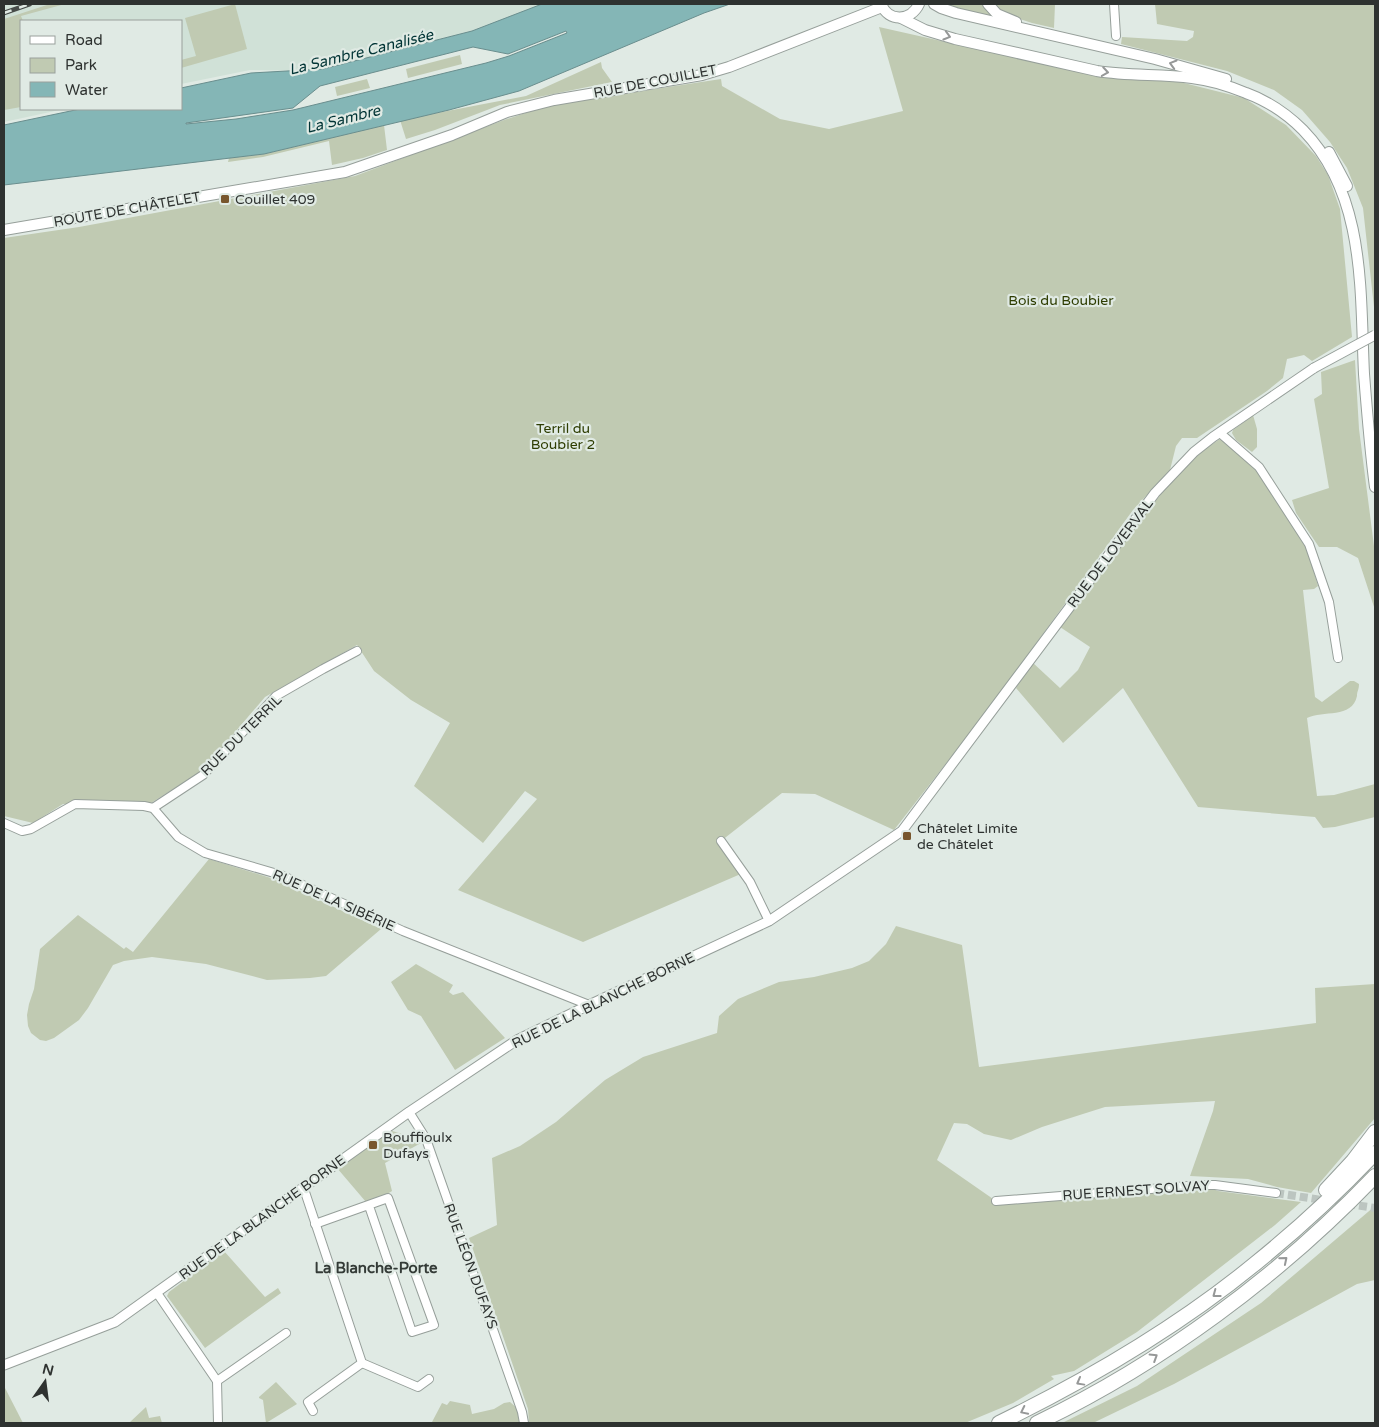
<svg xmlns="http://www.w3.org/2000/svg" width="1379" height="1427" viewBox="0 0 1379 1427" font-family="'Varela Round',sans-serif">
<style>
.built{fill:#d0e1d7}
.green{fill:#c0cab2}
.water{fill:#84b6b6;stroke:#6a8e8e;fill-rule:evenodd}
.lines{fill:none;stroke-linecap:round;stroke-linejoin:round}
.minor-tunnel{stroke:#bcc5c0;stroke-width:8;stroke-dasharray:8 4;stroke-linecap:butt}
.minor-casing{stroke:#969f9a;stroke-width:10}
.tertiary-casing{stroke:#969f9a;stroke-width:11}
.secondary-casing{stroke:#969f9a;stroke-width:12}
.motorway-casing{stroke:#969f9a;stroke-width:16}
.minor{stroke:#fff;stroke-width:8}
.tertiary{stroke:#fff;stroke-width:9}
.secondary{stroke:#fff;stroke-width:10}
.motorway{stroke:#fff;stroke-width:14}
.rail-casing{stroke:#474c49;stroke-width:4.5}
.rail{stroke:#e0eae4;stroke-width:2.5;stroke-dasharray:8;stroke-linecap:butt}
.tertiary-bridge-casing{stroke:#969f9a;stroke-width:11;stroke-linecap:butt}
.tertiary-bridge{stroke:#fff;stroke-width:9}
.oneway{stroke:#969898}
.poi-dot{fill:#78562d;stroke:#e0eae4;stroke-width:2}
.labels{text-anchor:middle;stroke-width:4.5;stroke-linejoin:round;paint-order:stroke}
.street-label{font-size:14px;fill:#2e3230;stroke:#e0eae4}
.poi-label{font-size:14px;fill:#2e3230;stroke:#e0eae4;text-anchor:start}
.park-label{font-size:14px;fill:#2e3d02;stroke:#e0eae4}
.water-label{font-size:15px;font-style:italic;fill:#023536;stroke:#e0eae4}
.neighbourhood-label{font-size:15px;font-weight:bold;fill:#343b37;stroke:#e0eae4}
</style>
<rect width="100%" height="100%" fill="#e0eae4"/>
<path class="built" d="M4,4H542L472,31L323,69L316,71L250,70L181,84V21H21V109H64L4,122Z"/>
<g class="green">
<path d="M50,4H65L21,16L23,21H21V107L4,110V19Z"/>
<path d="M235,4L247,49L181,68V60L196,56L185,18Z"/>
<path d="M940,4H983L991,15L990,18Z"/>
<path d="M994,4H1055L1054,28L1032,23L1002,13Z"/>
<path d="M1155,4H1375V316L1363,208L1347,168L1330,142L1302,110L1274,90L1227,71L1121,44L1122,37L1187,41L1193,37L1194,31L1157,24Z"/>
<path d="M879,27L1075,71L1127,79L1180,82L1244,98L1286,125L1316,156L1328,175L1340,209L1352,337L1312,361L1304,355L1287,359L1283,378L1267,391L1197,438H1182L1176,446L1170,470L1133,510L987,711L894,830L815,794L782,793L721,841L743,873L583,942L458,890L537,799L525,791L483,843L414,786L450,723L411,700L374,671L357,645L265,697L202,771L151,803L63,804L33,823L4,816V238L79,227L355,176L504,120L550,105L721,79L722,86L780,119L829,129L903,111Z"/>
<path d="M460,55L462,64L408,78L406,69Z"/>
<path d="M601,62L602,68L612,82L500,105L435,130L406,139L400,120L526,96Z"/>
<path d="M367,79L370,88L337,96L335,87Z"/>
<path d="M384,125L387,150L363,158L332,165L329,141L263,157L228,162L229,158L264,154Z"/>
<path d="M1355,360L1359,429L1375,554V610L1358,558L1337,547H1319L1296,513L1292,500L1329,488L1314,399L1322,394L1321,372Z"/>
<path d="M1253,415L1257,429V447L1252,452L1236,440L1232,433L1233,430Z"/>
<path d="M1220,439L1231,445L1258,470L1305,541L1318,586L1314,589L1303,590L1315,697L1322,702L1350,681H1354L1359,684C1359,690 1357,691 1357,696C1352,719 1323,710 1307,718L1317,796L1334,795L1375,784V817L1335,827L1323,828L1315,817L1198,807L1123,688L1063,743L1016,688L1032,662L1060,688L1078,670L1090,647L1060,627C1084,595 1108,564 1131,533C1157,499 1183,462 1220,439Z"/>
<path d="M209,859L274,879L381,929L326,976L310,978L267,980L206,964L152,957L124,961L113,965L88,1008L79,1020L54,1038L46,1041L40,1040L31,1033L28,1026L27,1015L29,1004L34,989L40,949L78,915L124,949L126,947L133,952Z"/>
<path d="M896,926L962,945L979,1067L1316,1023L1315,988L1375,984V1118L1311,1193L1277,1187L1248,1179L1190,1176L1213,1111L1215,1101L1105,1107L1042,1127L1011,1140L984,1134L967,1124L954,1123L937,1160L996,1201L995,1205L1102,1196L1202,1185L1218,1191L1301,1202L1275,1225L1137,1332L1074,1371L1051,1376L1054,1379L1013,1403L965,1423H529L528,1409L469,1238L497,1225L492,1158L520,1146L556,1122L605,1080L643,1057L717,1033L719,1016L738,999L779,982L814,977L852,968L869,961L886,944Z"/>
<path d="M416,964L453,985L449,992L453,995L463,992L505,1038L455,1070L421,1016L408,1010L391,982Z"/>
<path d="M392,1131C402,1134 413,1136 421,1143L385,1163L392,1191L384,1196L366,1202L337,1168Z"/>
<path d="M1375,1206V1280L1357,1284L1174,1384L1093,1423H1062L1137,1386L1261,1303Z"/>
<path d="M224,1251L265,1297L278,1288L281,1293L205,1348L167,1296L169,1292Z"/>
<path d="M276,1382L297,1404L266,1423L263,1400L259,1398V1397Z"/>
<path d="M4,1386L23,1423H4Z"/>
<path d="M450,1401L470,1405L472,1414L494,1409L504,1403L510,1402L518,1409L519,1423H426L432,1422L442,1403L447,1405Z"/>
<path d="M146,1407L149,1418L160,1416L162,1423H129Z"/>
</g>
<path class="water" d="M542,4H730L704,13L519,91L449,110L264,154L4,185V125L80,109H181V88L251,73L323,69L472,31ZM566,31L567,33L509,56L486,63L293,110L236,119L186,124V123L293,108L320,86L473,47L508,54Z"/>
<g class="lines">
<path class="minor-tunnel" d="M1276,1193L1375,1208"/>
<g class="minor-casing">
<g id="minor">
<path d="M1114,4L1116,36"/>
<path d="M1220,433L1259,467L1309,544L1329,602L1338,658"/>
<path d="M153,808L203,775L276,696L323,669L357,651"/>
<path d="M4,823L22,831L31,829L75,804L144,806L153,808L178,837L205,853L281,875L403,931L589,1005"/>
<path d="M721,841L750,882L769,921"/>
<path d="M409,1112L426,1139L522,1412L524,1423"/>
<path d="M302,1188L305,1192L362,1363L418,1387L429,1379"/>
<path d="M996,1201L1202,1185H1215L1276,1193"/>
<path d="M315,1224L388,1198L434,1325L412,1332L369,1206"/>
<path d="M157,1293L217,1381L218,1423"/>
<path d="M217,1381L286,1333"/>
<path d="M313,1411L308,1402L362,1363"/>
</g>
</g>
<g class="tertiary-casing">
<path id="tertiary" d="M4,1365L115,1322L409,1112L517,1040L589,1005L769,921L902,831L1155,493L1194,452L1213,437L1314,368"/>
</g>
<g class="secondary-casing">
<g id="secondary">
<path d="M881,4C889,23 911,21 919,4"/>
<path d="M934,4L941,8L956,13L1155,59L1226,79"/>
<path d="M988,4L997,14L1016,22"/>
<path d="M901,18L925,30L955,39L1097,71C1128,76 1160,74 1192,78C1210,80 1229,86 1246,93C1268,101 1287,114 1303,130C1366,195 1360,290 1364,374C1367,412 1370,450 1375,487"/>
<path d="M1329,152L1347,186"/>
<path d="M4,230L345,172L452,135L507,112L554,100L702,75L729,67L882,7"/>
</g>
</g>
<g class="motorway-casing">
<g id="motorway">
<path d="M1326,1190L1353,1161L1375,1132"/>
<path d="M999,1423C1089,1379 1178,1327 1256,1263C1298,1229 1338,1192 1375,1153"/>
<path d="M1037,1423C1162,1363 1279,1276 1375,1176"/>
</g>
</g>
<use href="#minor" class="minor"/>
<use href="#tertiary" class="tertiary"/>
<use href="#secondary" class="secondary"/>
<use href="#motorway" class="motorway"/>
<g class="rail-casing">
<path id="rail" d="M4,13L30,4"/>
</g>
<use href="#rail" class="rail"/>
<g class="tertiary-bridge-casing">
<path id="tertiary-bridge" d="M1314,368L1375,335"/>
</g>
<use href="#tertiary-bridge" class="tertiary-bridge"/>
</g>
<defs><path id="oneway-chevron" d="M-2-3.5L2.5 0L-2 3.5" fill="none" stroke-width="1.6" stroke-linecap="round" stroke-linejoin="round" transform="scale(1.25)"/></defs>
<g class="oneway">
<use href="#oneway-chevron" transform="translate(947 36) rotate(16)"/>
<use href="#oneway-chevron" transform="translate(1173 64) rotate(-164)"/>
<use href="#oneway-chevron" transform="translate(1105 72) rotate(9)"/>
<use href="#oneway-chevron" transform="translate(1284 1260) rotate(-40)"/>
<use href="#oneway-chevron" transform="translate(1216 1294) rotate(143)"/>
<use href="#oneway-chevron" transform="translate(1154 1357) rotate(-32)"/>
<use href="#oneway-chevron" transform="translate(1080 1382) rotate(151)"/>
<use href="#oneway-chevron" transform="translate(1024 1411) rotate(154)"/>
</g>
<g class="poi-dot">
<rect x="220" y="194" width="10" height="10" rx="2.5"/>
<rect x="902" y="831" width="10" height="10" rx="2.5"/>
<rect x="368" y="1140" width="10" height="10" rx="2.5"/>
</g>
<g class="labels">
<g class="street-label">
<text transform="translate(655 81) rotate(-11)" y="5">RUE DE COUILLET</text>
<text transform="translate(127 209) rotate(-10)" y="5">ROUTE DE CHÂTELET</text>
<text transform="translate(1110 553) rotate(-53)" y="5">RUE DE LOVERVAL</text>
<text transform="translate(241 735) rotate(-45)" y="5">RUE DU TERRIL</text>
<text transform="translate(334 900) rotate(24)" y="5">RUE DE LA SIBÉRIE</text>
<text transform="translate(603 1000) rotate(-26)" y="5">RUE DE LA BLANCHE BORNE</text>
<text transform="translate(1136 1190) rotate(-4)" y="5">RUE ERNEST SOLVAY</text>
<text transform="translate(262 1217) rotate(-36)" y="5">RUE DE LA BLANCHE BORNE</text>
<text transform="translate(471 1266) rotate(70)" y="5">RUE LÉON DUFAYS</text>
</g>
<g class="poi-label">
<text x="235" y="204">Couillet 409</text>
<text x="917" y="833">Châtelet Limite<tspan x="917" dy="16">de Châtelet</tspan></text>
<text x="383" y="1142">Bouffioulx<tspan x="383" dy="16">Dufays</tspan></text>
</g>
<g class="park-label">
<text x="1061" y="305">Bois du Boubier</text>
<text x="563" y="433">Terril du<tspan x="563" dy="16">Boubier 2</tspan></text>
</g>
<g class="water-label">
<text transform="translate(361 52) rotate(-14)" y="5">La Sambre Canalisée</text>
<text transform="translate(343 119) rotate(-14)" y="5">La Sambre</text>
</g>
<g class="neighbourhood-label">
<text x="376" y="1273">La Blanche-Porte</text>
</g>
</g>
<rect width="1379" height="1427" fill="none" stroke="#2e3230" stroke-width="10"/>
<rect x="20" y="20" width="162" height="90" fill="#e0eae4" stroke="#99a09c"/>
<rect x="30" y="36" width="25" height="8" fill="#ffffff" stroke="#99a09c"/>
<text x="65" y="45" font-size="15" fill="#2e3230">Road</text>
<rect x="30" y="58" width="25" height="15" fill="#c0cab2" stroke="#99a09c"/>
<text x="65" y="70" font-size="15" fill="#2e3230">Park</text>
<rect x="30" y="82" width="25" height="15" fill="#84b6b6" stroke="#99a09c"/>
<text x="65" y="95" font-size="15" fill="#2e3230">Water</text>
<g transform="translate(45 1382) rotate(14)" stroke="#e0eae4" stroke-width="4" paint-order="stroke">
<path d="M0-4L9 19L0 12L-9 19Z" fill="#2e3230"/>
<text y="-8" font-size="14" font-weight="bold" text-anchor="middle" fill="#2e3230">N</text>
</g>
</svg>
